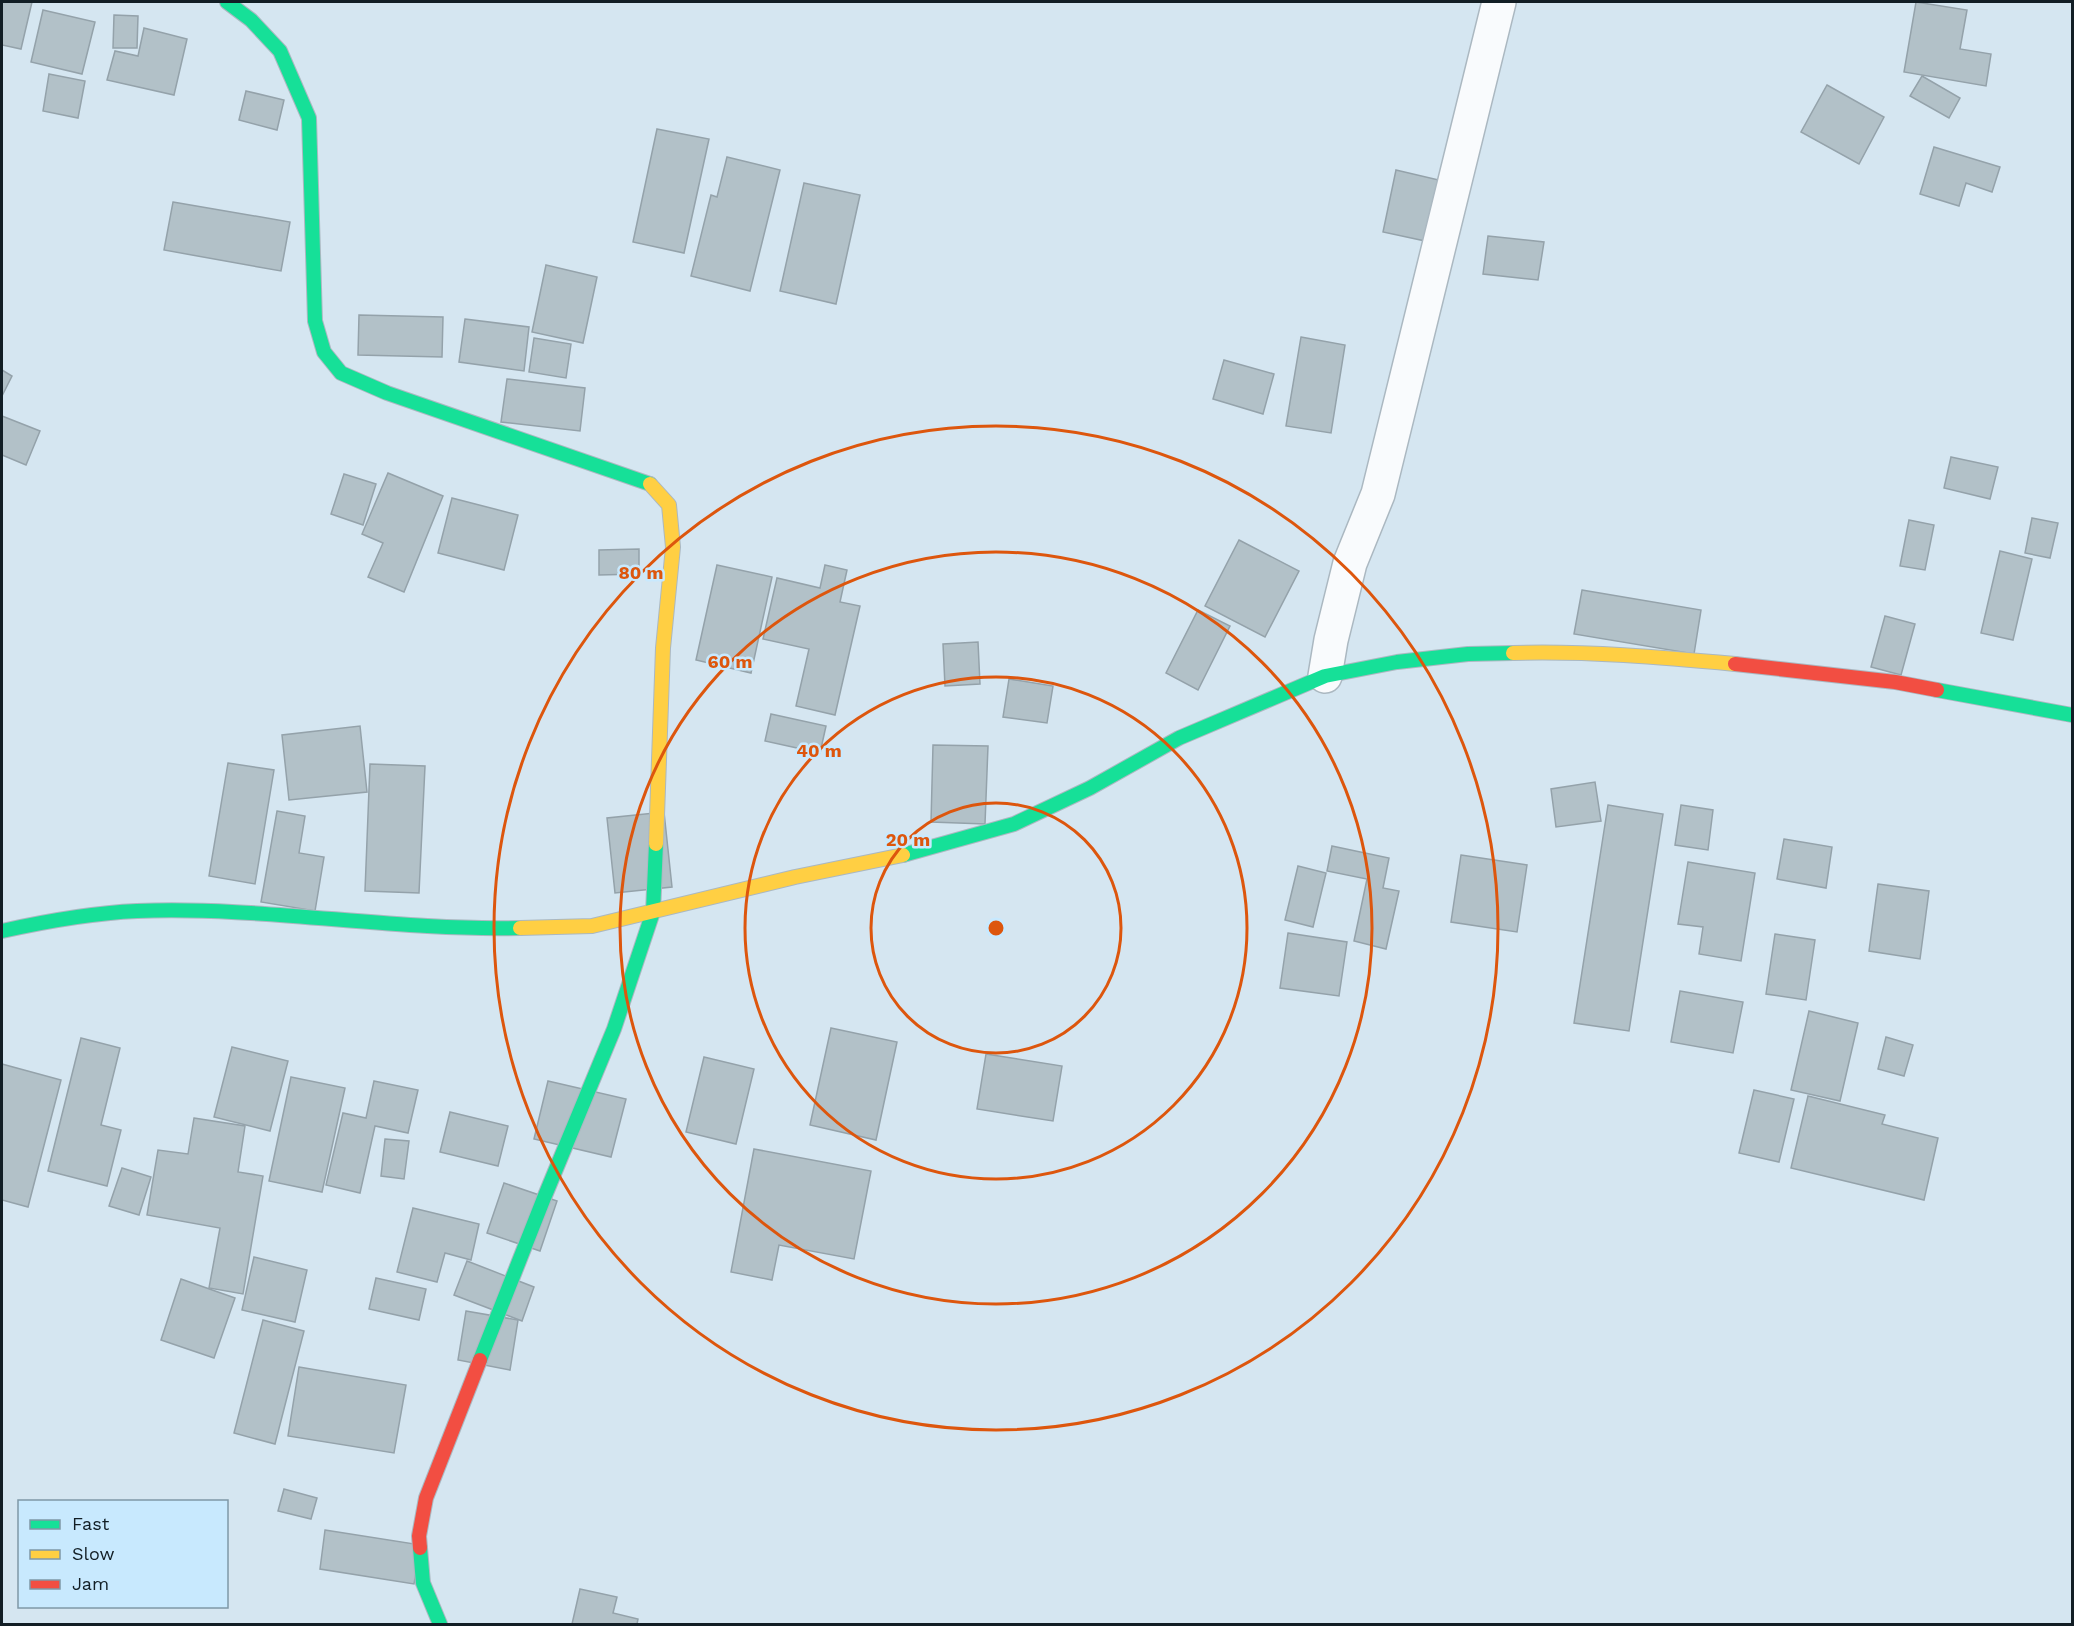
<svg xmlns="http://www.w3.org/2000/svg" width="2074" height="1626" viewBox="0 0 2074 1626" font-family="'Work Sans',sans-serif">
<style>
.building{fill:#b2c1c8;stroke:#94a2aa;stroke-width:1.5}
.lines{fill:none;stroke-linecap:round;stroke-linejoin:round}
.street-casing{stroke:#abb8c1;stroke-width:36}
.fast-casing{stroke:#abb8c1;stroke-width:16}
.slow-casing{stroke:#abb8c1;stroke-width:16}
.jam-casing{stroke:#abb8c1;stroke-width:16}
.street{stroke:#f9fbfd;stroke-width:33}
.fast{stroke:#16e098;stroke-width:14}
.slow{stroke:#ffcf43;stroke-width:14}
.jam{stroke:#f24e42;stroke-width:14}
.ring{fill:none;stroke:#dd560d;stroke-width:3}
.centre{fill:#dd560d;stroke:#c8e9fe;stroke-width:3}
.ring-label{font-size:18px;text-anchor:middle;font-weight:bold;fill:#dd560d;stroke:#c8e9fe;stroke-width:5;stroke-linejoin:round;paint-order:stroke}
</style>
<rect width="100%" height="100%" fill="#d5e6f1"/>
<g class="building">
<path d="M2,2H32L21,49L2,45Z"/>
<path d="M1916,2L1967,10L1960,49L1991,54L1986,86L1904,72Z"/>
<path d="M43,10L95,22L82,74L31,62Z"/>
<path d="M114,15L138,16L137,48H113Z"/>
<path d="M144,28L187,39L174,95L107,80L115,51L138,56Z"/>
<path d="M49,74L85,81L78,118L43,111Z"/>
<path d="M1922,76L1960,98L1949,118L1910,96Z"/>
<path d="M1827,85L1884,117L1859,164L1801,132Z"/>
<path d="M246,91L284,100L277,130L239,120Z"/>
<path d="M657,129L709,139L684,253L633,242Z"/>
<path d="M1934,147L2000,167L1992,192L1966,183L1959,206L1920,194Z"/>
<path d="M727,157L780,170L750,291L691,276L711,195L717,197Z"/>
<path d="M1396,170L1443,181L1430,242L1383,232Z"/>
<path d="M804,183L860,195L836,304L780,291Z"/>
<path d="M173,202L290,222L281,271L164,250Z"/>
<path d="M1488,236L1544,242L1538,280L1483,274Z"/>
<path d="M546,265L597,277L583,343L532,332Z"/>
<path d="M359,315L443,317L442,357L358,355Z"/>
<path d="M465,319L529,327L524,371L459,362Z"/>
<path d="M1301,337L1345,345L1331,433L1286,426Z"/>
<path d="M534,338L571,344L566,378L529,372Z"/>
<path d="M1224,360L1274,374L1263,414L1213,399Z"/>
<path d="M2,370L12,376L2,396Z"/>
<path d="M507,379L585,388L580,431L501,422Z"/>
<path d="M2,416L40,431L26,465L2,455Z"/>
<path d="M1951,457L1998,467L1990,499L1944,488Z"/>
<path d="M388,473L443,496L404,592L368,577L383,543L362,534Z"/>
<path d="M344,474L376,484L363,525L331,514Z"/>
<path d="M452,498L518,515L504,570L438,553Z"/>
<path d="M2032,518L2058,523L2050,558L2025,553Z"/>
<path d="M1909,520L1934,525L1925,570L1900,566Z"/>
<path d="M1239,540L1299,571L1265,637L1205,606Z"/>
<path d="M639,549V574L599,575V550Z"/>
<path d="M2000,551L2032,559L2013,640L1981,633Z"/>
<path d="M717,565L772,577L751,673L696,660Z"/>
<path d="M825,565L847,570L840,602L860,606L835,715L796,706L809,649L763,639L777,578L820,588Z"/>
<path d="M1582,590L1701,610L1694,654L1574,634Z"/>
<path d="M1198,610L1230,626L1198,690L1166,673Z"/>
<path d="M1885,616L1915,624L1901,675L1871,667Z"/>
<path d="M978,642L980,684L945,686L943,644Z"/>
<path d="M1009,679L1053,686L1047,723L1003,717Z"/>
<path d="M771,714L826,726L820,753L765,741Z"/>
<path d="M360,726L367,792L289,800L282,735Z"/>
<path d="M933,745L988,746L985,824L931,822Z"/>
<path d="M228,763L274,770L255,884L209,876Z"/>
<path d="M370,764L425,766L419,893L365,891Z"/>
<path d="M1595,782L1601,821L1556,827L1551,789Z"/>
<path d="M1608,805L1663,814L1629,1031L1574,1023Z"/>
<path d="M1681,805L1713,810L1708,850L1675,845Z"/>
<path d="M277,811L305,816L299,853L324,857L315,911L261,902Z"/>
<path d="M664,812L672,887L615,893L607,818Z"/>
<path d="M1784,839L1832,847L1826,888L1777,879Z"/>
<path d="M1332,846L1389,858L1383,888L1399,891L1386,949L1354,941L1367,879L1327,871Z"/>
<path d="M1461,855L1527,865L1517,932L1451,922Z"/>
<path d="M1688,862L1755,873L1741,961L1699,954L1703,927L1678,924Z"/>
<path d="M1298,866L1326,873L1313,927L1285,920Z"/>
<path d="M1878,884L1929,891L1920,959L1869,951Z"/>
<path d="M1288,933L1347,942L1339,996L1280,988Z"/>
<path d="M1775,934L1815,940L1806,1000L1766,994Z"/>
<path d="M1680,991L1743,1002L1733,1053L1671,1042Z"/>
<path d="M1809,1011L1858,1023L1840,1101L1791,1090Z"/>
<path d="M831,1028L897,1042L876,1140L810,1125Z"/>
<path d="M1886,1037L1913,1045L1904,1076L1878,1069Z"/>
<path d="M81,1038L120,1048L101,1125L121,1130L107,1186L48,1171Z"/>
<path d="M232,1047L288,1061L270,1131L214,1117Z"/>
<path d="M986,1054L1062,1066L1053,1121L977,1109Z"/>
<path d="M704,1057L754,1069L736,1144L686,1132Z"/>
<path d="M2,1064L61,1080L28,1207L2,1200Z"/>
<path d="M291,1077L345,1088L322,1192L269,1181Z"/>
<path d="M374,1081L418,1090L408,1133L375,1126L360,1193L326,1185L343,1113L366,1118Z"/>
<path d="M548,1081L626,1099L611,1157L534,1139Z"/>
<path d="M1754,1090L1794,1099L1779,1162L1739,1153Z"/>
<path d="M1808,1096L1885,1115L1882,1124L1938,1138L1924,1200L1791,1168Z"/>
<path d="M450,1112L508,1126L498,1166L440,1152Z"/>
<path d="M194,1118L245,1126L238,1172L263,1176L243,1294L209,1288L220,1228L147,1215L158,1150L188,1154Z"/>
<path d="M385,1139L409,1141L404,1179L381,1176Z"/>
<path d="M754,1149L871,1171L854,1259L779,1245L772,1280L731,1272Z"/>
<path d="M122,1168L151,1177L139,1215L109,1206Z"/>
<path d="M504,1183L557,1201L540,1251L487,1233Z"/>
<path d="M413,1208L479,1224L471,1260L445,1253L437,1282L397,1272Z"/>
<path d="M254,1257L307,1270L295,1322L242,1310Z"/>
<path d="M467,1261L534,1287L522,1321L454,1295Z"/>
<path d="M376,1278L426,1289L419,1320L369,1309Z"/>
<path d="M181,1279L235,1298L214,1358L161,1340Z"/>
<path d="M466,1311L518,1320L510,1370L458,1360Z"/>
<path d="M263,1320L304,1331L275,1444L234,1433Z"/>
<path d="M299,1367L406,1385L394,1453L288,1436Z"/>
<path d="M284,1489L317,1498L311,1519L278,1511Z"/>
<path d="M325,1530L421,1545L414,1584L320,1569Z"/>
<path d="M580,1589L617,1597L613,1613L638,1619L637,1624H572Z"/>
</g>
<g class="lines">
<g class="street-casing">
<path id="street" d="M1325,676L1331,640L1350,563L1378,494L1499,2"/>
</g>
<g class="fast-casing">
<g id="fast">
<path d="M227,2L251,20L280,51L309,118L315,321L324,352L341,373L387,393L650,484"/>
<path d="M1937,690L2072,715"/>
<path d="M903,855L1014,824L1090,788L1179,738L1325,676L1397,662L1468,654L1513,653"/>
<path d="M2,931C47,921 91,913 137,911C265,906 392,931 520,928"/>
<path d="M480,1360L544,1198L614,1029L653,912L656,844"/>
<path d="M420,1548L423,1583L440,1624"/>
</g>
</g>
<g class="slow-casing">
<g id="slow">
<path d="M650,484L669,505L673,547L663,648L656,844"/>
<path d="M1513,653C1587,651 1661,657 1735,664"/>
<path d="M520,928L592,926L795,877L903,855"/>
</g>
</g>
<g class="jam-casing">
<g id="jam">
<path d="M1735,664L1895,682L1937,690"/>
<path d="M420,1548L419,1536L426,1498L480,1360"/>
</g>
</g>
<use href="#street" class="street"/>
<use href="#fast" class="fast"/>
<use href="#slow" class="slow"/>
<use href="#jam" class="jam"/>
</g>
<g class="ring">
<circle cx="996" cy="928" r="125"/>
<circle cx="996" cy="928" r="251"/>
<circle cx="996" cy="928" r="376"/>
<circle cx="996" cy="928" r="502"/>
</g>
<circle cx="996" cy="928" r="9" class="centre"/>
<g class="ring-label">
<text x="641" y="579">80 m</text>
<text x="730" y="668">60 m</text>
<text x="819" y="757">40 m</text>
<text x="908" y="846">20 m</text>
</g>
<rect width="2074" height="1626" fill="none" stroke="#121e25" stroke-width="6"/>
<rect x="18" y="1500" width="210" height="108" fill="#c8e9fe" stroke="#7f98a7" stroke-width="1.5"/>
<rect x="30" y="1520" width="30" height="9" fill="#16e098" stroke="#7f98a7" stroke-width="1.5"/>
<text x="72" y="1530" font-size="18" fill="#121e25">Fast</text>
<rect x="30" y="1550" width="30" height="9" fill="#ffcf43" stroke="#7f98a7" stroke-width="1.5"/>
<text x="72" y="1560" font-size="18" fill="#121e25">Slow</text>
<rect x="30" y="1580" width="30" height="9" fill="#f24e42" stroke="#7f98a7" stroke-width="1.5"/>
<text x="72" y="1590" font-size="18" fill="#121e25">Jam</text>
</svg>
